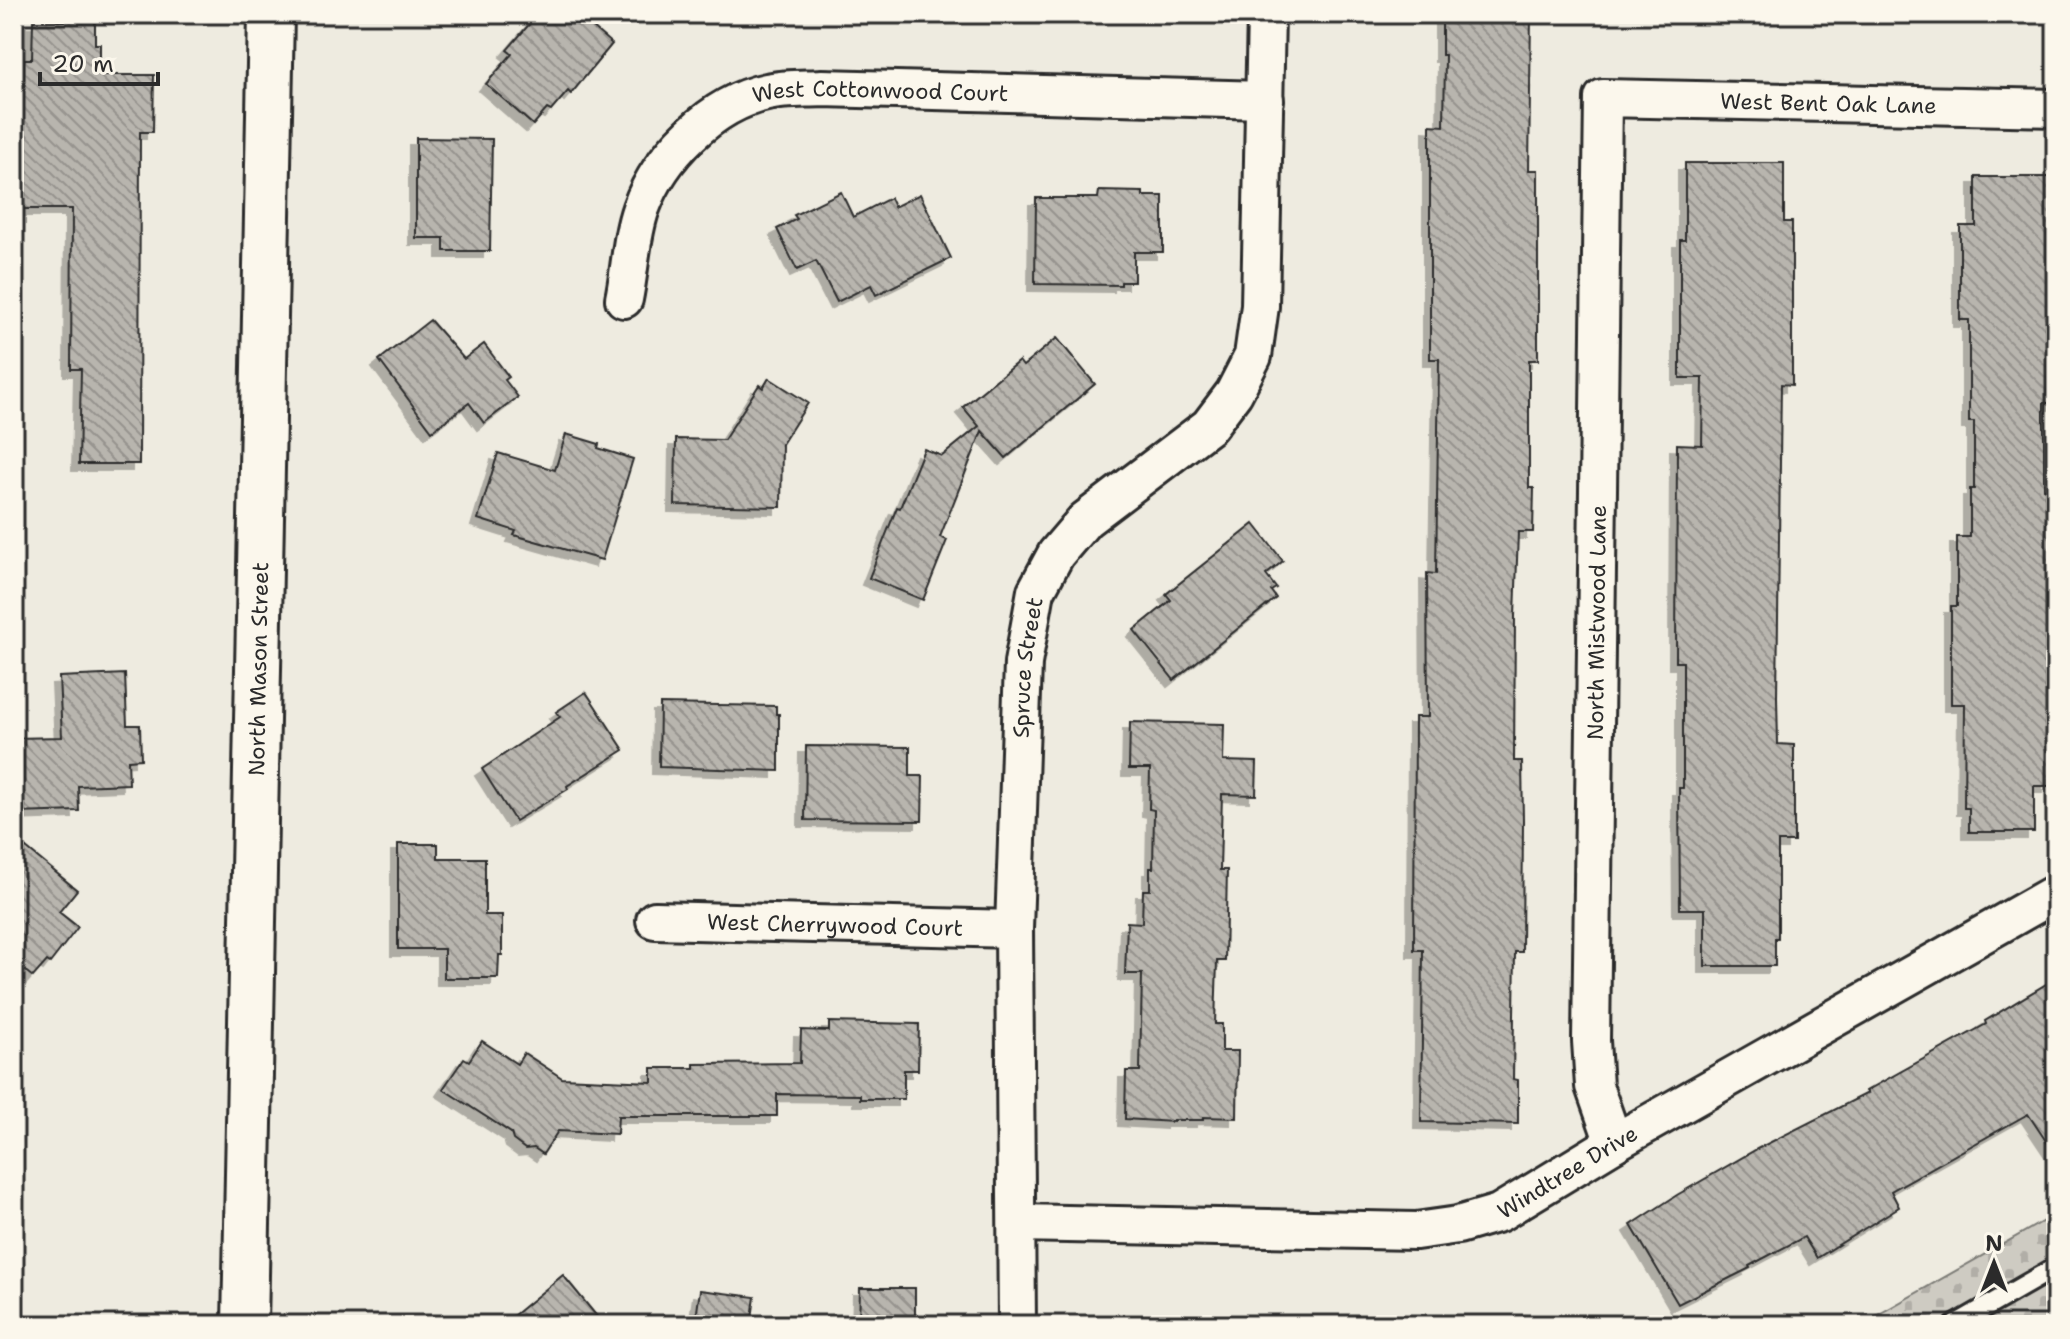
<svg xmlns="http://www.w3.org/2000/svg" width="2070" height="1339" viewBox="0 0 2070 1339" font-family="'Shantell Sans',sans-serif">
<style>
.cemetery{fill:url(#cemetery-stones);stroke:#7c7b76;stroke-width:2}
.building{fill:url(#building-back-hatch);stroke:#2b2b2b;stroke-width:2;filter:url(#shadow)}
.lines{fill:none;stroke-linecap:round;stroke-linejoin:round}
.service-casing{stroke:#2b2b2b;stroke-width:24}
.minor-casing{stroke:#2b2b2b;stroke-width:42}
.tertiary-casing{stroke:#2b2b2b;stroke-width:50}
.service{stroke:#fbf7ec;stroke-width:18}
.minor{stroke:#fbf7ec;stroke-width:36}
.tertiary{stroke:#fbf7ec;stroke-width:44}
.labels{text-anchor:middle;stroke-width:7;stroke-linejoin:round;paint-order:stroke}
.street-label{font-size:22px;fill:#2b2b2b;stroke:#fbf7ec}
</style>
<defs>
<pattern id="cemetery-stones" width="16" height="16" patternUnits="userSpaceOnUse" patternTransform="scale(2)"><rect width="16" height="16" fill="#cecbc2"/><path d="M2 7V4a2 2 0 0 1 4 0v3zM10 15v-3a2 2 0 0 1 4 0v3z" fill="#b1aea7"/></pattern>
<pattern id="building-back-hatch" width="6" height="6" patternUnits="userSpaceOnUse" patternTransform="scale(2)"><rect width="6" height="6" fill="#b8b5ae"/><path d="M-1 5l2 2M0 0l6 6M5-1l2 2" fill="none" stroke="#96938e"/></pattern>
<filter id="shadow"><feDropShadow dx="-7" dy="7" stdDeviation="0" flood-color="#0004"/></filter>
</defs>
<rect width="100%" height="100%" fill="#eeebe0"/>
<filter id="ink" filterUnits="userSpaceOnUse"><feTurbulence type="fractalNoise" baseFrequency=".0125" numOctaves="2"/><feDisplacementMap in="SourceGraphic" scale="16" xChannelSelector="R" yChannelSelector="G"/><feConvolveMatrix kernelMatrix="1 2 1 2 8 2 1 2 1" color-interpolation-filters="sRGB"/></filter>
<g filter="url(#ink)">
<path class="cemetery" d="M2056,1214V1325H1860Z"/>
<g class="building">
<path d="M538,14H577L612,44L571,94L568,91L551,111L547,109L533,125L486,84L512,54L507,50Z"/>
<path d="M1442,14H1531L1529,170H1538V360H1529V488H1534L1533,532H1518L1515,616L1514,761H1522L1523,821L1522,952H1515L1513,1079L1518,1080V1124L1421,1122L1423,950H1414L1415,717H1428L1427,573L1436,574L1439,359H1430V125L1444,126L1445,55H1442Z"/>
<path d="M33,21H95V44H100V75H154L153,132H140L139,464H79L81,369H71L72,209H14V159H22L24,59H32Z"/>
<path d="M416,138L492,139L490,251H444V238H416Z"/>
<path d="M1685,163H1784V222H1792V385L1781,384L1777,697L1778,744L1794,745V842H1778V938H1775V966H1705V909H1680L1679,788H1683V662H1676L1677,444L1702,445L1703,378H1680V240H1685Z"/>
<path d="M1976,177H2056V403H2044V489H2056V779H2049V786H2034V832H1969V808H1964L1965,704H1951V606H1957V537H1970V489H1974V422H1969V320H1960V226H1976Z"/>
<path d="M1099,191L1143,192V196H1163V252H1134V282H1121V285L1035,284L1036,198H1098Z"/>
<path d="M841,192L853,217L890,198L894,207L920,194L951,258L876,295L871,285L837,302L816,261L797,270L777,229L797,219L794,215Z"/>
<path d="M430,320L464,359L484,344L509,377L505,380L518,397L484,423L469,403L432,431L379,360Z"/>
<path d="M1057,338L1095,384L1006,458L982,431L940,537L947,540L923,600L869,578L897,507L900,508L924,449L942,456L979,426L963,407L1019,361L1023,366Z"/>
<path d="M769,378L808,403L782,444L781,507L675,505L676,439L724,440L759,385L763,388Z"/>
<path d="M566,434L599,444L598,448L633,459L602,560L514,535L516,531L478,519L498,453L555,470Z"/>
<path d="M1254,524L1283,561L1266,575L1276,588L1271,591L1276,598L1174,680L1134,630L1171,600L1166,594Z"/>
<path d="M125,674L127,725H140L141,759L128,760L129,784L78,786L79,811L17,813V788H14V738L62,737L59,677Z"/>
<path d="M586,692L624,750L567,786L568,789L515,821L482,769L560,717L556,712Z"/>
<path d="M660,704L776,706V714H779V771L659,767Z"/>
<path d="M1130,722L1224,724L1223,761L1257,762L1256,795L1222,794L1220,870H1227L1225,961H1217L1215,1024H1222V1051H1238L1237,1118L1203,1117V1120H1173V1122L1125,1119L1126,1071H1140L1142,974H1125L1127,922L1142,923L1143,890H1150V868H1153L1154,810L1149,809L1150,769H1129Z"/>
<path d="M806,746L910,747V776H923L922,821L805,820Z"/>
<path d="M14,838L77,890L59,912L78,927L50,963L47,961L33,977L14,962Z"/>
<path d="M398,844H438V858H485V915H502V955H499L498,978H444V949H398Z"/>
<path d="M2056,978V1156L2028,1114L1891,1191L1899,1207L1817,1258L1804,1237L1749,1266L1750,1268L1678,1304L1631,1225L1677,1195L1757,1149L1868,1093L1866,1091L1986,1024L1985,1021Z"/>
<path d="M829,1022L919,1024L918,1070H904V1099H860V1095L777,1094V1116H618L617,1134L558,1131L543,1154L534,1148L525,1149L513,1140L511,1133L443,1089L464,1058L469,1061L482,1041L517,1064L524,1053L562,1078L652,1082V1068H694V1064L800,1063L801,1030L829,1031Z"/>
<path d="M563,1275L604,1325H502Z"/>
<path d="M860,1288H915V1325H859Z"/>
<path d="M700,1290L755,1297L751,1325H695Z"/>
</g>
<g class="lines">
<g class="service-casing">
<path id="service" d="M1955,1325L2056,1267"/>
</g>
<g class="minor-casing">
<g id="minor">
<path id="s1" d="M624,299C630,270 631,236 641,208C660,156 712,103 767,92C785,88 805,89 822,88L1265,100"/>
<path id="s2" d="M655,920L1014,929"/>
<path id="s3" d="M1614,1143L1594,1086L1591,1041L1603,98L2056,108"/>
<path id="s4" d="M1017,1223L1416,1231L1458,1225L1499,1213L1614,1143L2056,893"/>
<path id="s5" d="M1017,1325L1014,929L1023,663L1036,591L1056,554L1085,520L1209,426L1234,393L1253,356L1260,306L1266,14"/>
</g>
</g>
<g class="tertiary-casing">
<g id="tertiary">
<path id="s6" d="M245,1325L271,14"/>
</g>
</g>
<use href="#service" class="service"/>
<use href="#minor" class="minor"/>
<use href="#tertiary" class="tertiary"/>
</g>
</g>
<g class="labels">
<g class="street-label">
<text dy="8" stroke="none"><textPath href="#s1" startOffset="384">West Cottonwood Court</textPath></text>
<text dy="8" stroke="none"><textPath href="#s3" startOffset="1274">West Bent Oak Lane</textPath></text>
<text dy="8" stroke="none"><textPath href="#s3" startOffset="524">North Mistwood Lane</textPath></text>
<text dy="8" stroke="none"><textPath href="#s5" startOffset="658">Spruce Street</textPath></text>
<text dy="8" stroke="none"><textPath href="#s6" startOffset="656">North Mason Street</textPath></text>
<text dy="8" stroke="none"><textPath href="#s2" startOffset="180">West Cherrywood Court</textPath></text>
<text dy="8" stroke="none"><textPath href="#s4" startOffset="564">Windtree Drive</textPath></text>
</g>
</g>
<rect width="2070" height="1339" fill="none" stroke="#fbf7ec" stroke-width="48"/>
<rect x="24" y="24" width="2022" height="1291" fill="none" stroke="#2b2b2b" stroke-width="3" filter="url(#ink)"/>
<g transform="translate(1994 1263)" stroke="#fbf7ec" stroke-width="6" paint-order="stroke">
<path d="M0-6L14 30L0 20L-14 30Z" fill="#2b2b2b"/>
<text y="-12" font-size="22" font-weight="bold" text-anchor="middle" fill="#2b2b2b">N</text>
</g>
<path d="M40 72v12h118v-12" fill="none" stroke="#2b2b2b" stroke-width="4"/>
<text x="52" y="72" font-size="24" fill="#2b2b2b" stroke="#fbf7ec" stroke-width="6" paint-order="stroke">20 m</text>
</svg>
